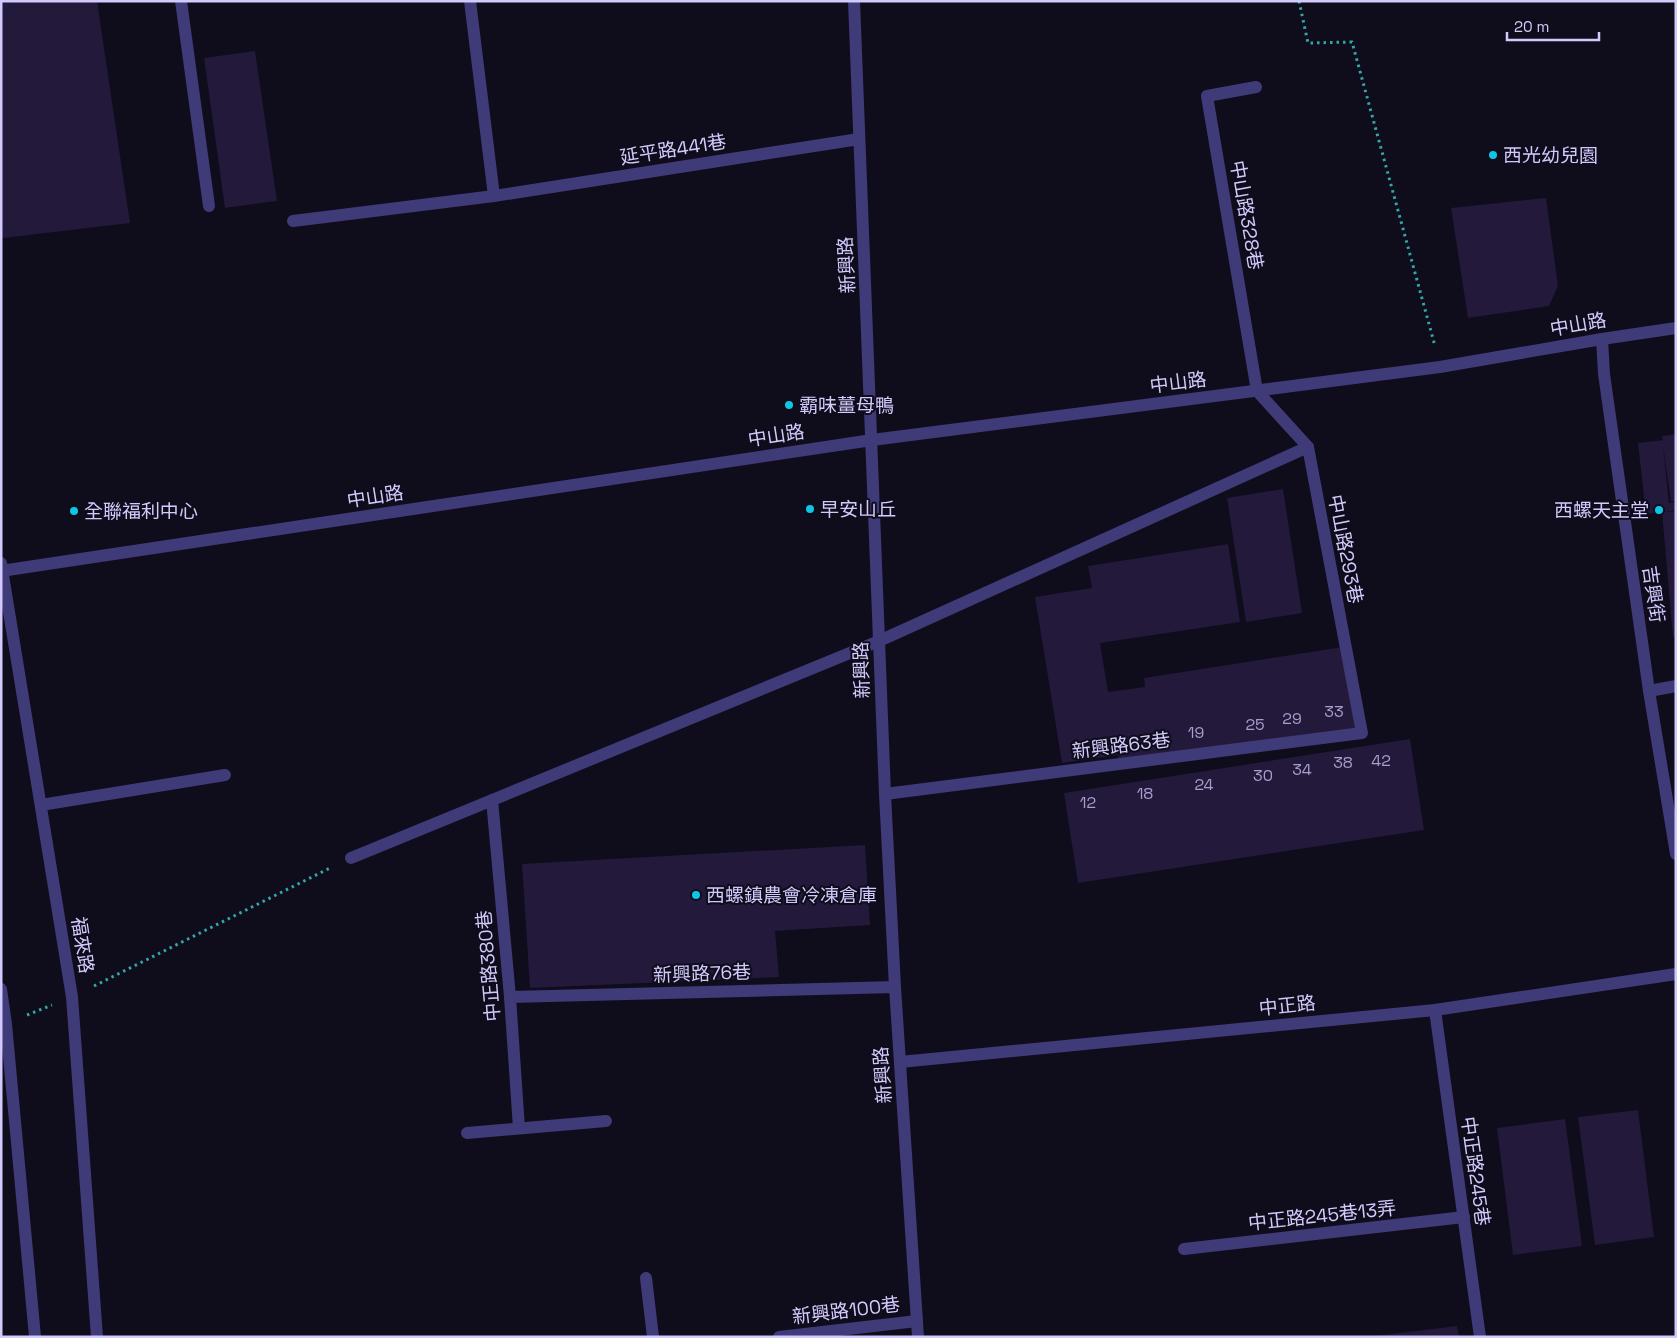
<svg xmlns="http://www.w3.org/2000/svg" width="1677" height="1338" viewBox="0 0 1677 1338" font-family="'Space Grotesk','Noto Sans TC',sans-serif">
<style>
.building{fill:#22193b}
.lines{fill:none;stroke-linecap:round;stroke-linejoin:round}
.path{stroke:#33a6a5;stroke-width:3;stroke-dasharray:2.5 4;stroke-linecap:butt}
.service{stroke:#3f3a78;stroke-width:12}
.minor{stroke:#3f3a78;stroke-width:12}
.tertiary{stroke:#3f3a78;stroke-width:12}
.poi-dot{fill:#0dc6e5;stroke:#0f0c1b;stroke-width:2}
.labels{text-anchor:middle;stroke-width:4;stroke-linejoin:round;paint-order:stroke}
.number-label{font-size:16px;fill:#a69ecc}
.street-label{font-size:19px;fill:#d2cafc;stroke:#0f0c1b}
.poi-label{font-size:19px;fill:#d2cafc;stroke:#0f0c1b;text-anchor:start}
</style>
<rect width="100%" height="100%" fill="#0f0c1b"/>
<g class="building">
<path d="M1,1H97L130,223L4,238L1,236Z"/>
<path d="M255,51L277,201L225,208L204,58Z"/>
<path d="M1546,198L1558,286L1549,306L1468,318L1451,208Z"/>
<path d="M1676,434V501L1671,502L1663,445L1669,503L1676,502V510L1664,512L1676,511V637H1673L1662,512L1646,514L1638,443L1663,440L1662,436Z"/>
<path d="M1283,489L1302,613L1246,622L1227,498Z"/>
<path d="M1228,544L1240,622L1100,643L1108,692L1145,687L1144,678L1343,647L1356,728L1119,764L1118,755L1062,763L1035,597L1092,588L1088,566Z"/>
<path d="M1410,739L1424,830L1078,883L1064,793Z"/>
<path d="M865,845L870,925L775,931L779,977L530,988L522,864Z"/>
<path d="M1638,1110L1654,1237L1595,1245L1578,1117Z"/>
<path d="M1565,1119L1582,1246L1513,1255L1497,1128Z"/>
<path d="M1457,1326L1459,1337H1375V1336Z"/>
</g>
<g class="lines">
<g class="path">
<path d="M1299,1L1308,43L1352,42L1435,346"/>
<path d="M94,986L332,867"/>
<path d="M27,1015L52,1005"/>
</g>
<g class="service">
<path d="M181,1L209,206"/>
<path d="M470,1L494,196"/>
<path d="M1649,691L1676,686"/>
<path d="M885,794L1362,733L1308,447L1257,391"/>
<path d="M492,800L510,997L519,1128"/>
<path d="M41,805L225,775"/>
<path d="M351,858L879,641L1308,447"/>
<path d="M510,997L895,987"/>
<path d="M467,1133L606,1121"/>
<path d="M1184,1249L1464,1217"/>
<path d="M646,1278L653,1337"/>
<path d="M779,1337L917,1321"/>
</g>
<g class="minor">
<path d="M1256,87L1207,96L1257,391"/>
<path d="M293,221L494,196L859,139"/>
<path d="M1602,339L1604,374L1649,691L1676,854"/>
<path d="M1,563L72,997L97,1337"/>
<path d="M1,571L872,440L1440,367L1602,339L1676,328"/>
<path d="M1,989L6,1024L35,1337"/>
<path d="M1435,1010L1480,1337"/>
<path d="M900,1062L1435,1010L1676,974"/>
</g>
<path class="tertiary" d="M854,1L885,794L895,987L918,1337"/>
</g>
<g class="poi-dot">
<circle cx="1493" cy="155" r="5"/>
<circle cx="789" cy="405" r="5"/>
<circle cx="810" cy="509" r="5"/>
<circle cx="1659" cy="510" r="5"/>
<circle cx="74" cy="511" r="5"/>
<circle cx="696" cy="895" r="5"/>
</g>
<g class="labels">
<g class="number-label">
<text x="1334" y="717">33</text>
<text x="1292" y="724">29</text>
<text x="1255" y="730">25</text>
<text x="1196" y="738">19</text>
<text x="1381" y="766">42</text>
<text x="1343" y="768">38</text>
<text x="1302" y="775">34</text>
<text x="1263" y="781">30</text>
<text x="1204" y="790">24</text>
<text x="1145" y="799">18</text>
<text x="1088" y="808">12</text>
</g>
<g class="street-label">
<text transform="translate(673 149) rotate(-9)" y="7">延平路441巷</text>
<text transform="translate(1247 215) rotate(80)" y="7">中山路328巷</text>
<text transform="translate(846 265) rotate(-93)" y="7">新興路</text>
<text transform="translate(1578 324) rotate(-10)" y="7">中山路</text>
<text transform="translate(1178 382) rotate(-7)" y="7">中山路</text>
<text transform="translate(776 435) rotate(-9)" y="7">中山路</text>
<text transform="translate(375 496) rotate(-9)" y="7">中山路</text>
<text transform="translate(1346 549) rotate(79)" y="7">中山路293巷</text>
<text transform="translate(1654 594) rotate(82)" y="7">吉興街</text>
<text transform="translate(861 670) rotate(-92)" y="7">新興路</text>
<text transform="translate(1121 745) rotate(-7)" y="7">新興路63巷</text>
<text transform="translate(83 945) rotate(81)" y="7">福來路</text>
<text transform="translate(488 966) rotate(-95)" y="7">中正路380巷</text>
<text transform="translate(702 973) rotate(-2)" y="7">新興路76巷</text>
<text transform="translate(1287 1005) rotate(-6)" y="7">中正路</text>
<text transform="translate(882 1075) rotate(-94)" y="7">新興路</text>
<text transform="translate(1476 1171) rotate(82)" y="7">中正路245巷</text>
<text transform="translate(1322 1215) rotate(-6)" y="7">中正路245巷13弄</text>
<text transform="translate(846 1310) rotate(-7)" y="7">新興路100巷</text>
</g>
<g class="poi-label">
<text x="1503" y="162">西光幼兒園</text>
<text x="799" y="412">霸味薑母鴨</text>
<text x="820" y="516">早安山丘</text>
<text x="1649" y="517" text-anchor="end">西螺天主堂</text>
<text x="84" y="518">全聯福利中心</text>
<text x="706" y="902">西螺鎮農會冷凍倉庫</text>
</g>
</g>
<rect width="1677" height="1338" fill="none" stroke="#d2cafc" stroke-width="5"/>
<path d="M1507 32v8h92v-8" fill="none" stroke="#d2cafc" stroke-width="2.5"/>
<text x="1514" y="32" font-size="15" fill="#d2cafc" stroke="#0f0c1b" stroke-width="4" paint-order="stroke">20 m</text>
</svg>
